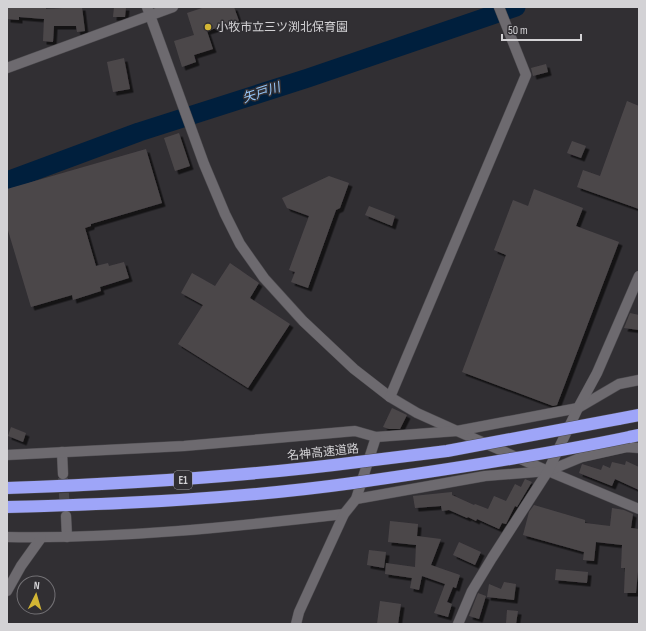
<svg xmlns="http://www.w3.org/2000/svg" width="646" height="631" viewBox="0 0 646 631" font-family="'Sofia Sans Condensed','Noto Sans JP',sans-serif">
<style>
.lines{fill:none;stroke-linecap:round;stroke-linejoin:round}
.river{stroke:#001f3d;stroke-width:19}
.building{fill:#4c474a;filter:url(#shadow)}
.minor-tunnel{stroke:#49474b;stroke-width:10;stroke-dasharray:10 5;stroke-linecap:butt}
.minor-casing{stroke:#4d4b4f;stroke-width:11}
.highway-casing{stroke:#4d4b4f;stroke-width:13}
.minor{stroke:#6d6a6f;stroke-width:10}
.highway{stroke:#9ea5f8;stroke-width:12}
.highway-bridge-casing{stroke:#4d4b4f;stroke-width:13;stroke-linecap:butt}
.highway-bridge{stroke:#9ea5f8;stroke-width:12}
.poi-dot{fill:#d3b635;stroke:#312f33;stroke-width:1.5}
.labels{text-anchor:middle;stroke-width:3;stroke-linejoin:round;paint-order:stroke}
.shield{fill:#312f33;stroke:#a2a1a4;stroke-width:1}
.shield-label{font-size:11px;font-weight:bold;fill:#d3d2d5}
.poi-label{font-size:12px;fill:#d3d2d5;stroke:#312f33;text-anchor:start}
.street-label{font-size:12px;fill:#d3d2d5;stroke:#312f33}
.water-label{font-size:13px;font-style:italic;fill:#95c5f7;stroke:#312f33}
</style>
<defs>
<filter id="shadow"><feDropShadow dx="3.5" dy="3.5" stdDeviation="0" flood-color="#0009"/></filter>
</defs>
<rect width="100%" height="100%" fill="#312f33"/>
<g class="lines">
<path class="river" d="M7,181L139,132L308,78L516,7"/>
</g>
<g class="building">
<path d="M7,7H46V9L82,7L85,31L77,32L76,26H54L53,42L43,41L44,19L19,17V20L7,19Z"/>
<path d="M114,7H126L125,17H113Z"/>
<path d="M205,7H234L239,21L207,31L213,49L194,55L196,62L182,67L174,41L194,35L187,13Z"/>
<path d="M124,58L130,89L113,92L107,62Z"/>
<path d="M546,64L548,72L533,76L531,68Z"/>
<path d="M627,101L639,106V209L577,187L583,170L600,176Z"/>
<path d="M179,133L190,166L175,171L164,138Z"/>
<path d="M572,141L586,146L581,158L567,153Z"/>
<path d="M146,149L162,203L91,224V226L85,228L96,266L108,263L109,266L124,262L129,278L100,287L101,291L73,300L72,295L31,307L7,227V189Z"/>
<path d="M329,176L349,183L340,208L336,210L308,288L291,282L295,272L289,270L309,216L287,208L282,198Z"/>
<path d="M534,189L583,208L576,226L619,242L557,405L553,406L462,372L506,255L494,250L513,200L528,206Z"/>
<path d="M369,206L395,216L392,226L365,215Z"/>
<path d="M230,263L259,283L250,298L290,324L248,388L178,344L203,305L181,293L192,273L215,286Z"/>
<path d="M630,313L639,315V330L624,328Z"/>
<path d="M392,408L407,415L400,429H389L383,427Z"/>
<path d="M11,427L26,433L23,442L8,436Z"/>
<path d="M626,461L639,467V490L615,479L612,486L579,473L582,464L601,470L603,465L610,468L612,462L625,465Z"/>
<path d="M525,479L532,482L517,507L515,506L506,524L502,523L499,529L477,519L476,521L468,517L467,518L449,510L442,511L441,506L415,508L413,496L452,492V495L474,505L475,504L488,509L494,496L506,501L515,484L521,487Z"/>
<path d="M534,505L585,520V523L610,526L612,508L624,510L633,514L631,528L639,529V560L636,593H624L625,568H621L622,545L596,542L594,561L583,560L584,552L523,535L529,512Z"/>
<path d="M390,521L418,524L417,536L441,539L431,565L460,575L456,588L453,587L447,602L452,604L448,617L434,613L445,584L422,576L419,590L410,588L412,578L385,574L386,563L415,567L416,545L388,542Z"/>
<path d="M459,542L481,552L475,565L453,555Z"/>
<path d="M369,550L386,552L384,568L367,565Z"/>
<path d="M556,569L588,572L587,583L555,580Z"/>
<path d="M504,582L516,584L514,600L487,597L489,584L501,589Z"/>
<path d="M478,593L486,596L479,619L469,616Z"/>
<path d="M380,601L401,604L398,624H377Z"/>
<path d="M507,610L518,611L516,624H506Z"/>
</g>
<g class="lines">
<path class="minor-tunnel" d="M63,478L65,512"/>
<g class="minor-casing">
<g id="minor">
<path d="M147,7L204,164L225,214L240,244L264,278L303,321L354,369L390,397L417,413L457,431L548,471L639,509"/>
<path d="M7,68L173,7"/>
<path d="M390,397L526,75L499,7"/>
<path d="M62,452L63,474"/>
<path d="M7,455L184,446L355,431L376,437L457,431L578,408L619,384L639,380"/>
<path d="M356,499L376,437"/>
<path d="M66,516L67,537"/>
<path d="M7,537C119,539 232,527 344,514"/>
<path d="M7,591L21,566L41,538"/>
<path d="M296,624L299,612L344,514L356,499L485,476L548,471L582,457L627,447L639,448"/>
<path d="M458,624L472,591L492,558L548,471L578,408L597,373L639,276"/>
</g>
</g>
<g class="highway-casing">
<g id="highway">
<path d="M618,419L639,415"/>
<path d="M629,437L639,435"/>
<path d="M7,488C124,484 242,477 358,462"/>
<path d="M7,507C122,504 238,499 353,483"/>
</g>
</g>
<use href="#minor" class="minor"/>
<use href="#highway" class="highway"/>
<g class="highway-bridge-casing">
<g id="highway-bridge">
<path d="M358,462L447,451L618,419"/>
<path d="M353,483C445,470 538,456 629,437"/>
</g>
</g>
<use href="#highway-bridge" class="highway-bridge"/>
</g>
<circle class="poi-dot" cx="208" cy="27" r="4"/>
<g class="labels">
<rect class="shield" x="174" y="471" width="18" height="18" rx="3"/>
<g class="shield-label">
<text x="183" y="484">E1</text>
</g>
<g class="poi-label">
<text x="216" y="31">小牧市立三ツ渕北保育園</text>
</g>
<g class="street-label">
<text transform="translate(323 452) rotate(-6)" y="4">名神高速道路</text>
</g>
<g class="water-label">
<text transform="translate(261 92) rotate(-18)" y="5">矢戸川</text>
</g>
</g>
<rect width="646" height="631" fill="none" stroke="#d3d2d5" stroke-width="16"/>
<g transform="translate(36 595) rotate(5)"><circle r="19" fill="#312f33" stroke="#727074"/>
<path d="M0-3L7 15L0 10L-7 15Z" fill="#d3b635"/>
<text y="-6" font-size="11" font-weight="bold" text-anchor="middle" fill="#d3d2d5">N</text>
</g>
<path d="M502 34v6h79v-6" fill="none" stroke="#d3d2d5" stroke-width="2"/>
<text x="508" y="34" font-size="12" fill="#d3d2d5" stroke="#312f33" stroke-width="3" paint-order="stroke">50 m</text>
</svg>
